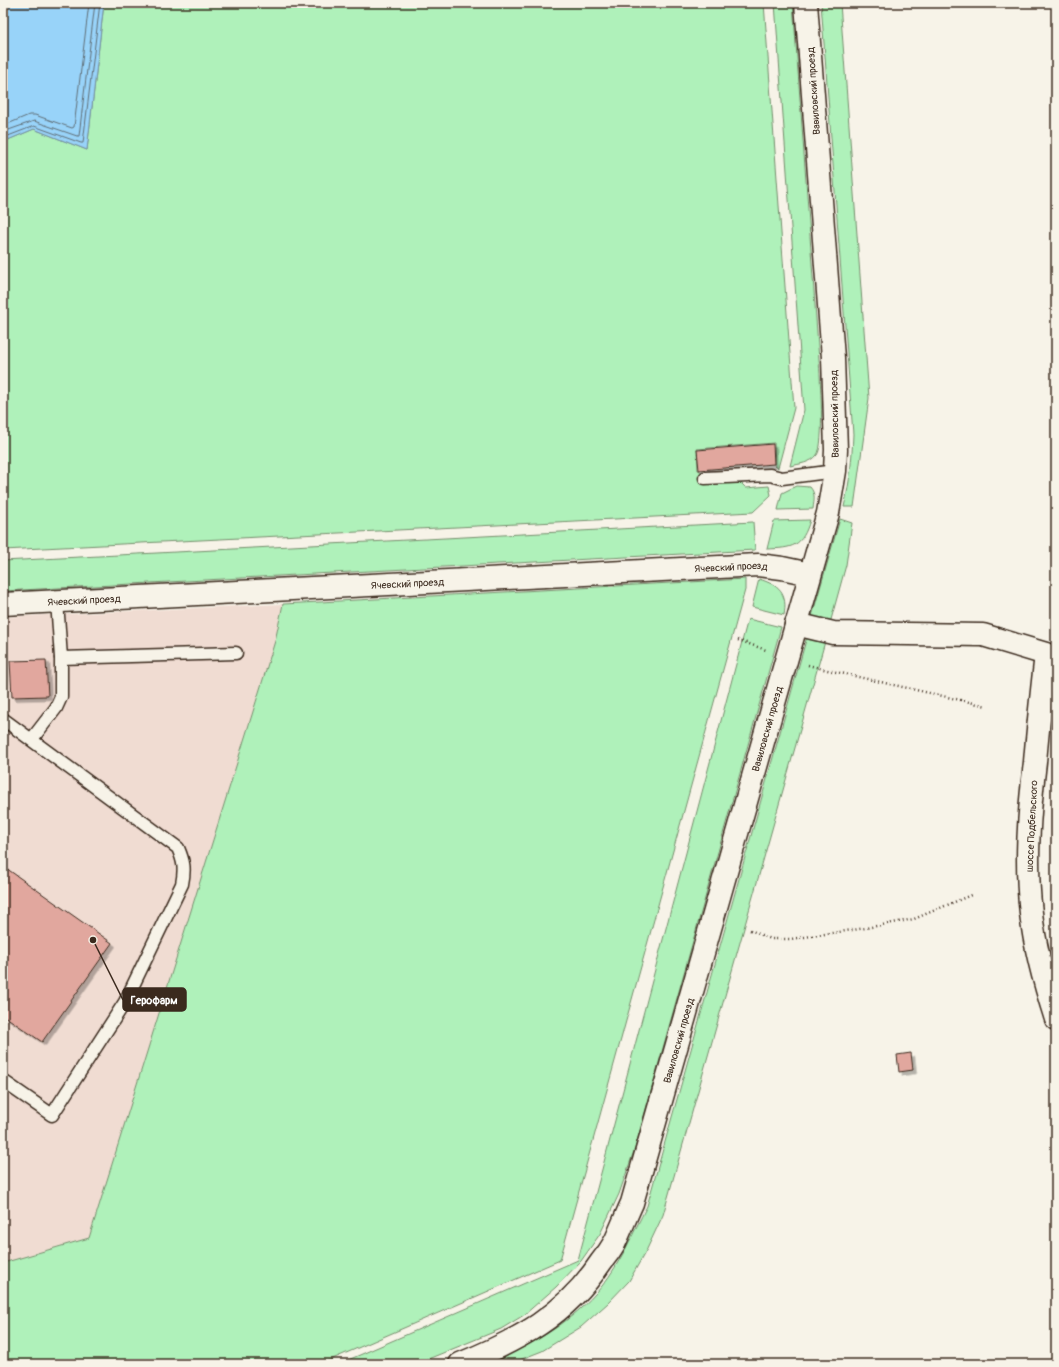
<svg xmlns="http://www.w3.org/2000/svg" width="1059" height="1367" viewBox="0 0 1059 1367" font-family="Pangolin,sans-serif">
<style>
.built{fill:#f0dcd2}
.green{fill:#aff1ba;stroke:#758e6c}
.water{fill:#98d3f9;stroke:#738fa1}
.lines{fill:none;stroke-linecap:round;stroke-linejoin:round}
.shore{stroke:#606e76;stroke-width:1}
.building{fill:#e1a79e;stroke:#3b2a1e;filter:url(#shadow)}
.lane-casing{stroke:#3b2a1e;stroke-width:15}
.street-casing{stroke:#3b2a1e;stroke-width:25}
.path{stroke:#3b2a1e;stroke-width:2.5;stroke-dasharray:1 3;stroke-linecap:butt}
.lane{stroke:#f7f3e8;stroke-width:12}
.street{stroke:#f7f3e8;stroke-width:22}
.rail{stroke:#3b2a1e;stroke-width:3;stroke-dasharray:6 3;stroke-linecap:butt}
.labels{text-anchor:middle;stroke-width:3;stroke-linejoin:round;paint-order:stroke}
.street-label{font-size:10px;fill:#3b2a1e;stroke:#f7f3e8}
.leader{fill:none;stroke:#3b2a1e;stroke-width:1.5}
.callout-dot{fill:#3b2a1e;stroke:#f7f3e8;stroke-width:1.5}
.callout{fill:#3b2a1e;stroke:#3b2a1e;stroke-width:1.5}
.callout-label{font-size:11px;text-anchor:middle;font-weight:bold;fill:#fff}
</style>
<defs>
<filter id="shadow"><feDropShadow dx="3.5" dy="3.5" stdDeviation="0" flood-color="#0004"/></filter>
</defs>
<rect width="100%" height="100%" fill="#f7f3e8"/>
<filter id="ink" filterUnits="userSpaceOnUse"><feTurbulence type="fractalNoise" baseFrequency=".025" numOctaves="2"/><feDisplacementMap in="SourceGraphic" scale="8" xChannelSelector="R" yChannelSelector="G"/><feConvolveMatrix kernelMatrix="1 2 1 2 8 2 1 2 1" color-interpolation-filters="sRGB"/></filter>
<g filter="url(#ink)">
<path class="built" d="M283,604L275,641L89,1238L3,1263V617Z"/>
<g class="green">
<path d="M104,3H764L794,408L778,468L775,466L774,443L697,449L698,470L702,472L704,483L739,481L746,488L769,486L771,495L753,512L3,550V142L34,129L87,150Z"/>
<path d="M775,3H793L819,360C820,376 825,445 817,455C811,463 799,464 790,466L804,410Z"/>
<path d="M821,3H840L869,398L854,507H844C850,482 852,459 853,434Z"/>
<path d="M796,486L810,487C816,494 814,500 813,509L778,510L782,493Z"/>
<path d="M840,519L852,523L846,565L829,627L810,623Z"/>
<path d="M810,520C802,547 793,548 767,549L774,521Z"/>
<path d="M753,522L755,550L3,591V561Z"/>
<path d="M745,579V590L560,1260L321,1364H3V1263L89,1238L275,641L283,604Z"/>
<path d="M759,579C779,585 788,594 784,615L752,607Z"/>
<path d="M748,619L781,627L635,1148L619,1194L600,1234L581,1261L556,1287L524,1315L501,1329L416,1364H339L578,1260Z"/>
<path d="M808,633L826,638L663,1215L647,1249L629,1281L608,1303L581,1327L542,1351L509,1364H487C529,1347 573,1322 602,1286C621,1262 633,1233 647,1206Z"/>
</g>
<path class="water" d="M3,3H104L87,150L34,129L3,142Z"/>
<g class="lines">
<g class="shore">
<path d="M3,126L29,115H35L72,128L74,127L89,3"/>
<path d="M3,132L34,121L77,136H79L95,3"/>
<path d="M3,138L34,126L81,143H83L100,3"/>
</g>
</g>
<g class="building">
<path d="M773,444L774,464L699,470L697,450Z"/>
<path d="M46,660L48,696L12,697L10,661Z"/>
<path d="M3,866L112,943L42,1042L3,1015Z"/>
<path d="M911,1053L913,1070L899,1072L897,1055Z"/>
</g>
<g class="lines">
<g class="lane-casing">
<g id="lane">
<path d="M705,478L770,475L782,478L835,471"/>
<path d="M57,601L61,658L236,653"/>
<path d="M3,719L178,848C184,862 185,869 182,884L125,1002L52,1115L3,1081"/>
<path d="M32,739L56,708L61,697V658"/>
</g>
</g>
<g class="street-casing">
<g id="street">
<path id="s1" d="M3,604L758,565L782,568L810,574"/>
<path d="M796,624L833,633L983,635L1046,654C1042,690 1038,726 1035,762C1029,812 1025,863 1031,913C1035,950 1045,985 1056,1019"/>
<path id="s2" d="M460,1364C519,1340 565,1316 601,1262C606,1256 611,1249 615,1242C621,1229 626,1216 632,1203L828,513L835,471L836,450L833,358L806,3"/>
</g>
</g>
<g class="path">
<path d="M738,640L766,650"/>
<path d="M808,665L823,669L987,706"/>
<path d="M750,930L771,939H791L866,928L914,919L971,895"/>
</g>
<use href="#lane" class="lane"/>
<use href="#street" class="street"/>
<path class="rail" d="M1048,1364L1056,1356"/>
</g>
</g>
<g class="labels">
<g class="street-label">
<text transform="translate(813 91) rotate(-94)" y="4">Вавиловский проезд</text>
<text transform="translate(834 414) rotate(-91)" y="4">Вавиловский проезд</text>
<text dy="4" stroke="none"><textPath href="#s1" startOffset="729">Ячевский проезд</textPath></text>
<text dy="4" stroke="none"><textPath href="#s1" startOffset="405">Ячевский проезд</textPath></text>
<text dy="4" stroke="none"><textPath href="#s1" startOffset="81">Ячевский проезд</textPath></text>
<text dy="4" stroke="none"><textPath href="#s2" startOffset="737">Вавиловский проезд</textPath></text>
<text transform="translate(1031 826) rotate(-87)" y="4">шоссе Подбельского</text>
<text dy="4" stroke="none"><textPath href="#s2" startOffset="413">Вавиловский проезд</textPath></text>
</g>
</g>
<path class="leader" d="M93 940L123 1000"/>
<circle class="callout-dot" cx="93" cy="940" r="4"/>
<rect class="callout" x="123" y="988" width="63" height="23" rx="4"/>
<g class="callout-label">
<text x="154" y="1004">Герофарм</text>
</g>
<rect width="1059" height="1367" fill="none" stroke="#f7f3e8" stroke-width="16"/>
<rect x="8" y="8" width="1043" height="1351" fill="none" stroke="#3b2a1e" stroke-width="1.5" filter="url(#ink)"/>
</svg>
